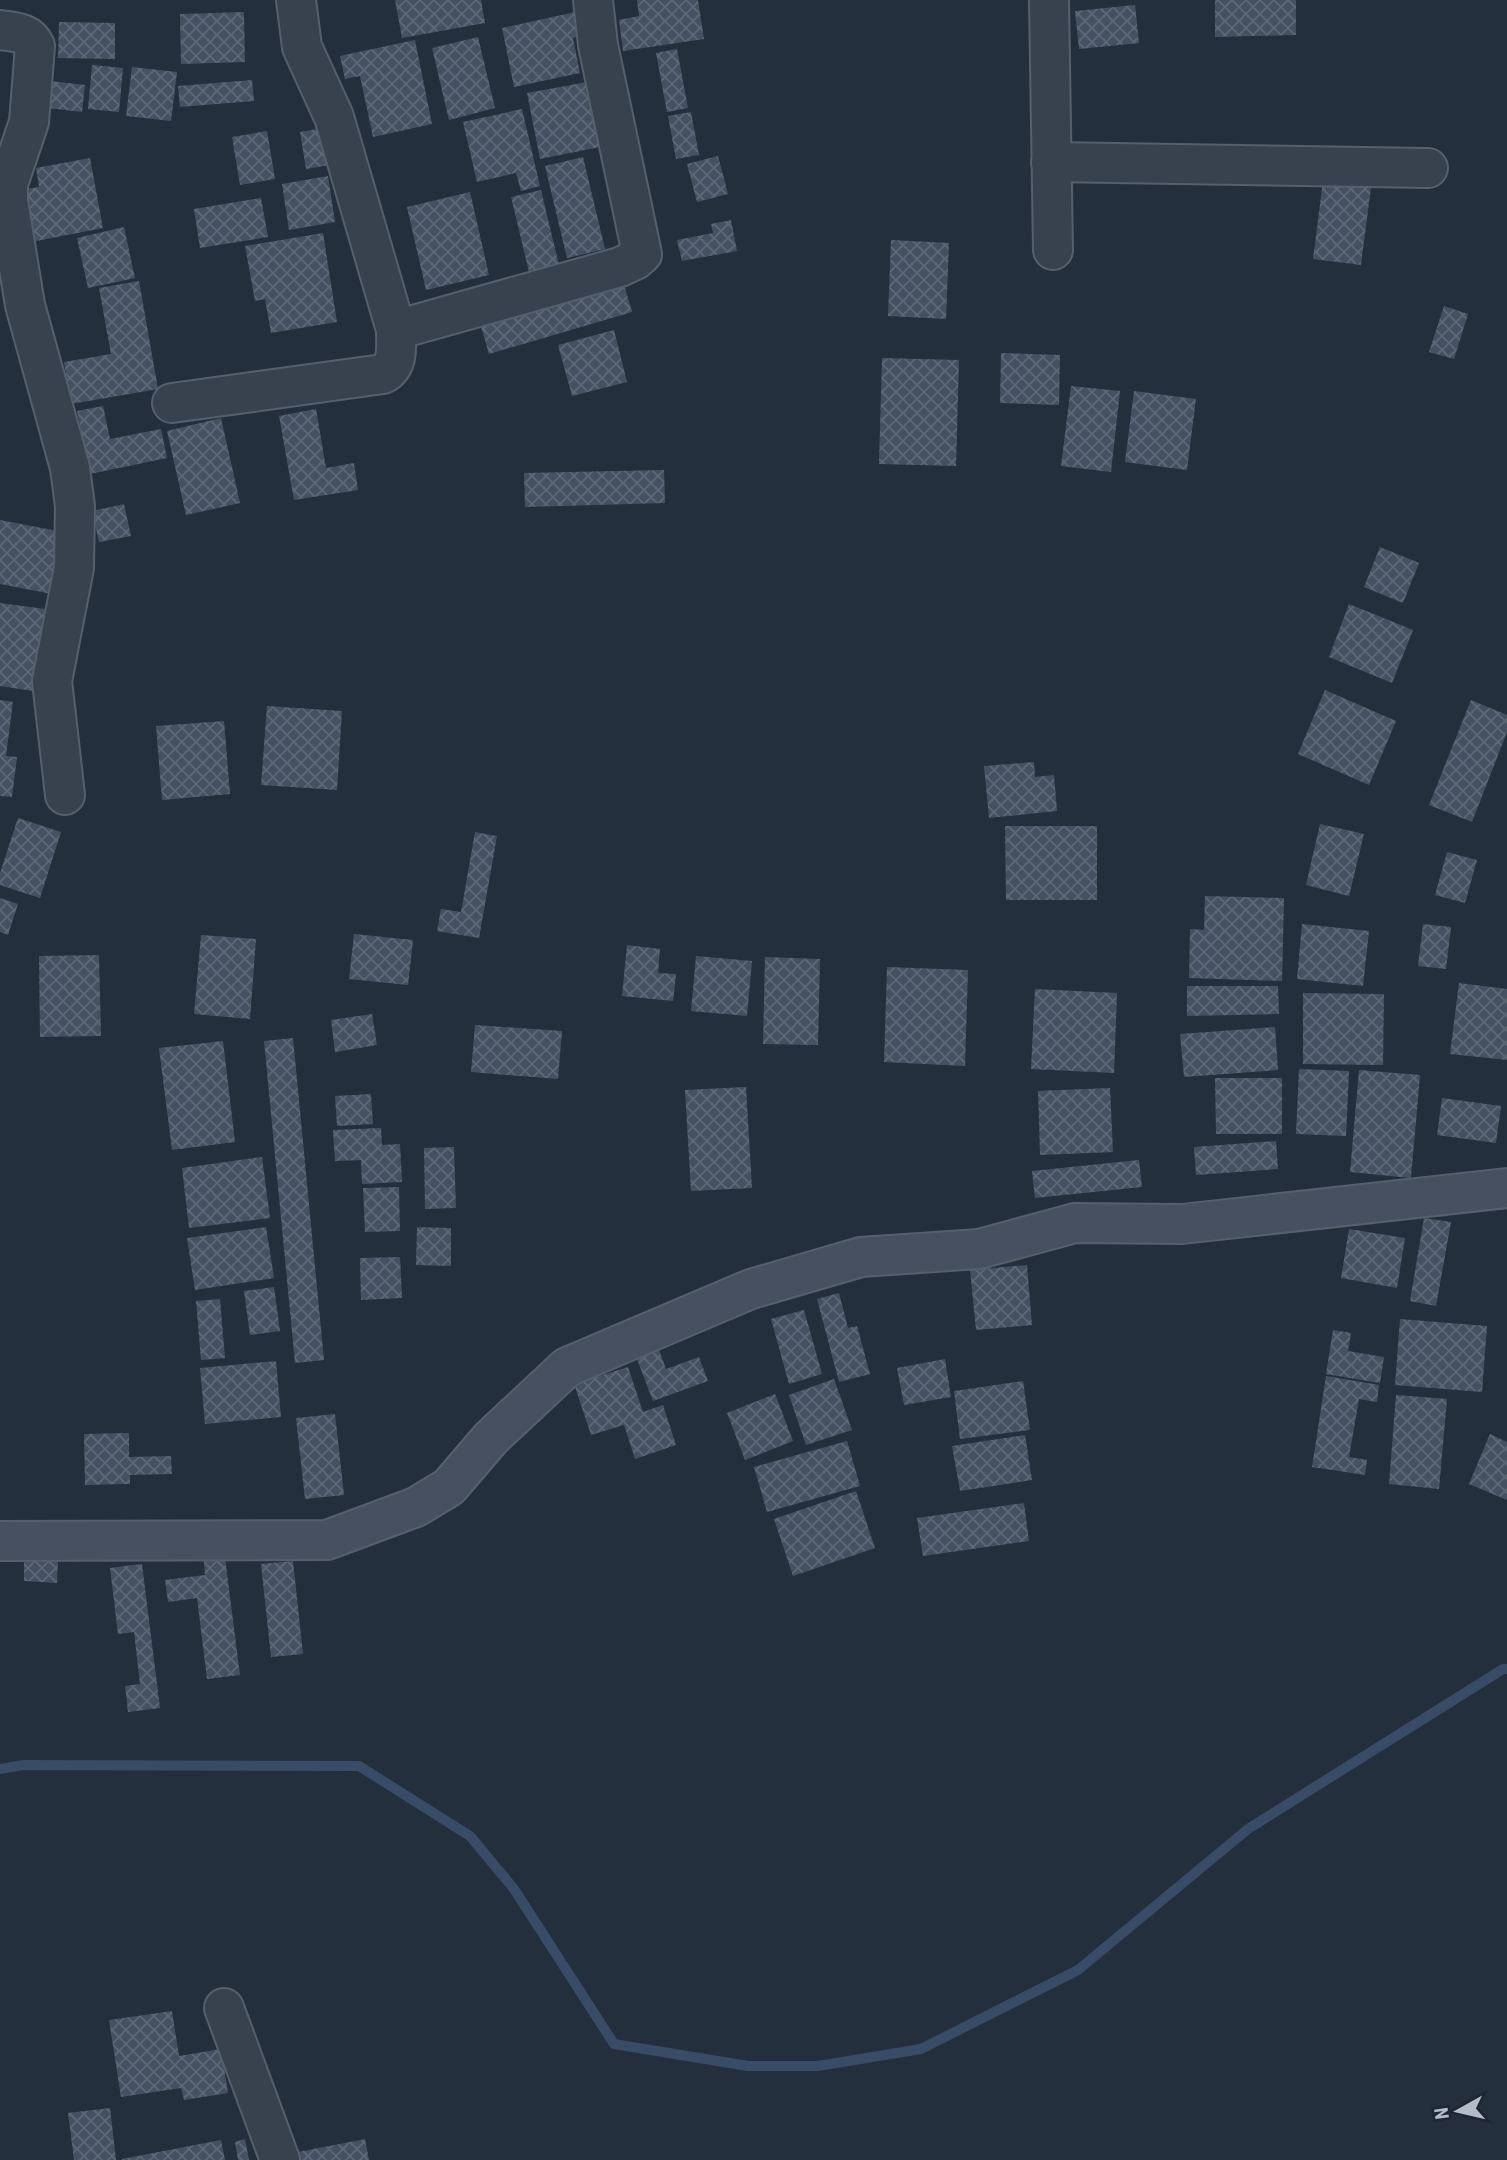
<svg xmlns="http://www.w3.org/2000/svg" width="1507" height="2160" viewBox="0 0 1507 2160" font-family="'Roboto Condensed',sans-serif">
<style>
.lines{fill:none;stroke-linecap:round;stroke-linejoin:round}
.stream{stroke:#394c67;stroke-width:10}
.building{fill:url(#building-cross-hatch)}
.street-casing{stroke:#565f6c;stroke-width:42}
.secondary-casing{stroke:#565f6c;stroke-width:42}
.street{stroke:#38414e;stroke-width:38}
.secondary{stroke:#465061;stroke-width:38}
</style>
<defs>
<pattern id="building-cross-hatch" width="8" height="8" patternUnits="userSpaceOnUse" patternTransform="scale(1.75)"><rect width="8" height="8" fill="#455162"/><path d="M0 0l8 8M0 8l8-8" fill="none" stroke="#5d6877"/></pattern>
</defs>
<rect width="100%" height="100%" fill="#242f3e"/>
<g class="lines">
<path class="stream" d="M0,1769L23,1765L359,1766L470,1836L514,1889L614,2044L748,2066H818L921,2049L1078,1970L1248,1829L1503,1669H1507"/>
</g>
<g class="building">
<path d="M395,0H481L485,23L402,38Z"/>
<path d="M637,0H698L704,39L623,51L619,20L639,16Z"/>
<path d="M1215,0H1296V35L1215,37Z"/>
<path d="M1135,5L1139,43L1079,49L1075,11Z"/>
<path d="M580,11L584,35L573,38L580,73L514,87L502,28Z"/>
<path d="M244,12L245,62L181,64L180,14Z"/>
<path d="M59,22L115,23V59L58,58Z"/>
<path d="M478,37L495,108L449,120L432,48Z"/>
<path d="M415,40L432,124L373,137L360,76L345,79L340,56Z"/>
<path d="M677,49L688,108L667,112L656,53Z"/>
<path d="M92,65L123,68L119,112L88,109Z"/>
<path d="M132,67L177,72L171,121L126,116Z"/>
<path d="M252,80L254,101L180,107L178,86Z"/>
<path d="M50,81L85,85L82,112L48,108Z"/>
<path d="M587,82L600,147L540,159L527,93Z"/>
<path d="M522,109L540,186L521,191L516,173L477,182L463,122Z"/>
<path d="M691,112L699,155L676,159L668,116Z"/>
<path d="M335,126L341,163L306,169L300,132Z"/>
<path d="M267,131L275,179L240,185L232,137Z"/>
<path d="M718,156L728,194L697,202L687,164Z"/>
<path d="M583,157L605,249L567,258L545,166Z"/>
<path d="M90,158L103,228L31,242L21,190L39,187L36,168Z"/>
<path d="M328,176L335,222L289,230L282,184Z"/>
<path d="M1323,181L1371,187L1361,265L1313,259Z"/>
<path d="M541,190L559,265L529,272L511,197Z"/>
<path d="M470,192L489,275L426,290L407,207Z"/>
<path d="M261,198L268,237L200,248L194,209Z"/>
<path d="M731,220L737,251L682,261L677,240L713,233L711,224Z"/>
<path d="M124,227L135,278L88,288L77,238Z"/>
<path d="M323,233L337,322L271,333L265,299L255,301L245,246Z"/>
<path d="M891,240L949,243L946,319L888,316Z"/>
<path d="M622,278L632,312L489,354L479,320Z"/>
<path d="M139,281L158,389L71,404L64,362L111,354L99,288Z"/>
<path d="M1444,306L1468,314L1454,359L1429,352Z"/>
<path d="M614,330L627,382L572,396L558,345Z"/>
<path d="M1001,353L1060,355L1059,405L1000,403Z"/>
<path d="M882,358L959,360L956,466L879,464Z"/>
<path d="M1071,386L1120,391L1111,472L1061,466Z"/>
<path d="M1134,391L1196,399L1187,470L1125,462Z"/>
<path d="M103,406L110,439L161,429L167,458L90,474L77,411Z"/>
<path d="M316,409L326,468L354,463L358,490L294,500L279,416Z"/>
<path d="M221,418L240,503L186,515L167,431Z"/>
<path d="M664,470L665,503L525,507L524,473Z"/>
<path d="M124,504L131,536L99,542L92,511Z"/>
<path d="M0,520L63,532L52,594L0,584Z"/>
<path d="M1380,547L1419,563L1403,603L1364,587Z"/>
<path d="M0,603L45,609L33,691L0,686Z"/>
<path d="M1349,604L1413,630L1392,683L1329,657Z"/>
<path d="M1325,690L1396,721L1369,785L1298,754Z"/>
<path d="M0,700L13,702L6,756L17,757L12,797L0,796Z"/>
<path d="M1471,700L1507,715V732L1472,822L1429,805Z"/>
<path d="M267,706L342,711L337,790L261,785Z"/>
<path d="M224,721L230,794L162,800L156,726Z"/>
<path d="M1034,762L1035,777L1054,775L1057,811L989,818L984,766Z"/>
<path d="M18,818L61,832L40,898L0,885V873Z"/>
<path d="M1320,824L1364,834L1349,896L1306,885Z"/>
<path d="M1005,826H1097V900H1006Z"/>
<path d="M475,832L497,836L479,938L437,931L441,909L461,912Z"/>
<path d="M1447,852L1477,860L1465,903L1435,895Z"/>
<path d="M1205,896L1284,898L1282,981L1189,978L1190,929L1204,930Z"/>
<path d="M0,898L18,904L8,935L0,932Z"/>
<path d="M1302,924L1369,931L1363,986L1297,979Z"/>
<path d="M1423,924L1451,927L1446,969L1418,966Z"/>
<path d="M354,934L413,940L408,985L349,979Z"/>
<path d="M201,935L256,939L250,1019L194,1014Z"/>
<path d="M627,945L660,949L658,973L676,974L673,1001L622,996Z"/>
<path d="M99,955L101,1036L40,1037L39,956Z"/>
<path d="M696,956L752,961L747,1016L691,1011Z"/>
<path d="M765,957L820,959L818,1045L763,1044Z"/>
<path d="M887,967L968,970L965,1066L884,1062Z"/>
<path d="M1459,983L1507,989V1060L1450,1054Z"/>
<path d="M1187,986H1278L1279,1014L1187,1016Z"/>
<path d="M1035,989L1117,993L1114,1073L1031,1069Z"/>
<path d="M1303,993L1384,994L1383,1065L1303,1064Z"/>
<path d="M372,1014L377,1045L335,1052L331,1020Z"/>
<path d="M475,1025L562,1031L558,1079L471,1072Z"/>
<path d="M1275,1027L1278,1070L1184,1077L1180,1034Z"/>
<path d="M293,1038L324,1360L295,1363L264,1041Z"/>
<path d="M223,1041L235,1142L172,1150L159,1048Z"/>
<path d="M1299,1069L1349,1071L1346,1136L1296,1134Z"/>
<path d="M1359,1070L1420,1075L1411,1178L1350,1172Z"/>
<path d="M1215,1078H1282V1134H1216Z"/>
<path d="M746,1087L752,1188L691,1191L685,1090Z"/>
<path d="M1110,1088L1113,1152L1040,1155L1038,1091Z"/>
<path d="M371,1094L373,1124L337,1126L335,1096Z"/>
<path d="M1442,1098L1501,1106L1496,1143L1437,1135Z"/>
<path d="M381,1128L382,1145L400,1144L402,1182L362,1184L361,1160L335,1161L333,1130Z"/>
<path d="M1276,1141L1278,1169L1196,1175L1194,1147Z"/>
<path d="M454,1147L456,1208L425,1209L424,1148Z"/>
<path d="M262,1157L270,1218L189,1228L182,1168Z"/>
<path d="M1139,1160L1142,1187L1035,1198L1032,1171Z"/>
<path d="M399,1187L400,1231L365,1232L363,1188Z"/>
<path d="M1424,1218L1451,1222L1436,1306L1410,1301Z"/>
<path d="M266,1227L274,1278L195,1290L187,1238Z"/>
<path d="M417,1227L451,1228V1266L416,1265Z"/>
<path d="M1349,1229L1405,1238L1397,1288L1341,1278Z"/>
<path d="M400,1257L402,1298L361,1300L360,1258Z"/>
<path d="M1027,1265L1032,1325L976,1330L970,1270Z"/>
<path d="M274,1287L280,1331L250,1335L244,1291Z"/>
<path d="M839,1293L848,1328L857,1326L870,1374L839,1382L817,1299Z"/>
<path d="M220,1299L225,1358L201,1360L196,1301Z"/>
<path d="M804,1310L822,1374L789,1384L771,1319Z"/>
<path d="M1400,1319L1487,1326L1482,1392L1395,1385Z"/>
<path d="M1333,1330L1351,1333L1348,1351L1384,1357L1380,1383L1326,1374Z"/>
<path d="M659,1350L666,1369L699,1357L708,1381L653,1401L637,1359Z"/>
<path d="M945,1359L951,1397L904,1405L897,1368Z"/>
<path d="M276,1361L281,1417L205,1424L200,1368Z"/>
<path d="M628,1367L643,1412L663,1405L676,1445L635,1459L624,1425L591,1435L574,1384Z"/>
<path d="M1326,1376L1379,1385L1377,1402L1359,1399L1349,1457L1367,1460L1365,1475L1312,1467Z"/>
<path d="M834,1379L852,1430L806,1445L789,1395Z"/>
<path d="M1023,1381L1030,1430L960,1439L954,1391Z"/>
<path d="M775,1394L793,1441L745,1460L727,1413Z"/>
<path d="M1396,1395L1447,1399L1439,1489L1389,1484Z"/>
<path d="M335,1414L344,1495L305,1499L296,1418Z"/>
<path d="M129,1433V1457L171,1456L172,1474L130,1475V1484L85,1485L84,1434Z"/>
<path d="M1490,1434L1507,1442V1500L1469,1484Z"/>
<path d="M1025,1435L1032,1480L960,1491L952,1446Z"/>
<path d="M847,1441L860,1486L767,1512L754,1467Z"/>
<path d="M856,1491L875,1548L793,1576L774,1519Z"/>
<path d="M1024,1503L1029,1541L923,1556L917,1518Z"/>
<path d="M224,1550L240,1675L207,1679L197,1598L168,1602L165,1580L205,1575L203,1553Z"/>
<path d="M24,1557L58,1559L57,1583L24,1581Z"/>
<path d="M293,1561L303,1654L271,1657L261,1564Z"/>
<path d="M142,1564L160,1708L128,1712L125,1686L140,1684L134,1632L118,1634L110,1568Z"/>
<path d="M172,2011L179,2056L221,2049L228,2093L184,2100L181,2088L121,2097L109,2020Z"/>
<path d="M110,2108L116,2160H74L68,2113Z"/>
<path d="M245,2139L249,2160H238L235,2142Z"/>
<path d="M365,2139L369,2160H300L298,2152Z"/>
<path d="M221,2140L225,2160H122V2159Z"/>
</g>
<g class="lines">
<g class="street-casing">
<g id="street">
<path d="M296,0L302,47L334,117L396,330L620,267L635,260L642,254L598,45L593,0"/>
<path d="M1049,0L1053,250"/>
<path d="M0,30C14,32 29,32 35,46L29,122L8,184V201L25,305L70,468L75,506L74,568L52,681L65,795"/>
<path d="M1051,162L1428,168"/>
<path d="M172,403L383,374C399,365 396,347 396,330"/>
<path d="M224,2008L280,2160"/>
</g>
</g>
<g class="secondary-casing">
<path id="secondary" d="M0,1541L327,1540L416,1507L449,1487L491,1438L567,1367L751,1289L861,1257L979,1249L1075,1223L1182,1224L1507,1188"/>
</g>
<use href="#street" class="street"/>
<use href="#secondary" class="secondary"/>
</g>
<g transform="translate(1458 2111) rotate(262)" stroke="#1d2633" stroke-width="5" paint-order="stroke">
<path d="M0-5L12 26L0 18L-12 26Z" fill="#b4bcc9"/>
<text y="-10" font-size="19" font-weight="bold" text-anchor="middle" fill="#b4bcc9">N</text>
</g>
</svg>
